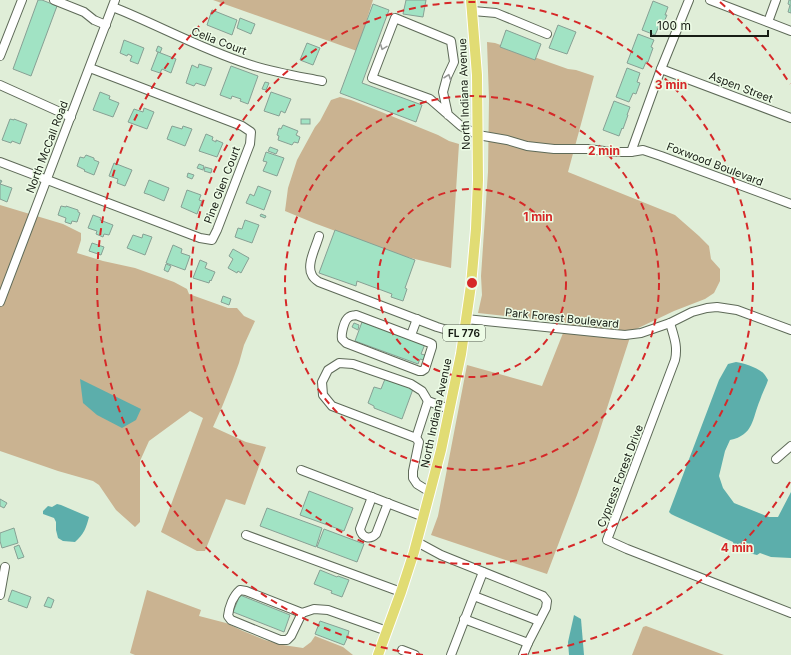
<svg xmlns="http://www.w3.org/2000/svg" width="791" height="655" viewBox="0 0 791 655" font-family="Inter,sans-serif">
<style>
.green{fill:#cab391}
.water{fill:#5caeab}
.building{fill:#a1e3c4;stroke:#87a094}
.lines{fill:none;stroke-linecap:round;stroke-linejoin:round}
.minor-casing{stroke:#5e6a58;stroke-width:10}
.major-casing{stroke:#fff;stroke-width:12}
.minor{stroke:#fff;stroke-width:8}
.major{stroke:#e1dc74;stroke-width:10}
.oneway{stroke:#979996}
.ring{fill:none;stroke:#d62828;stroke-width:2;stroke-dasharray:7 5}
.labels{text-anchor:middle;stroke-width:3;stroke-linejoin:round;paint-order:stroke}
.shield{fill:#edfce6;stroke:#586054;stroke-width:1}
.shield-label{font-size:10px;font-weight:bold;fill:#181d15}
.street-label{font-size:11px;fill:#181d15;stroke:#edfce6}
.centre{fill:#d62828;stroke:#edfce6;stroke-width:2}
.ring-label{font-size:12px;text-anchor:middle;font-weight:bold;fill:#d62828;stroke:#edfce6;stroke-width:3;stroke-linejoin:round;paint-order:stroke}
</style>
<rect width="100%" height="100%" fill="#e0eed8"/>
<g class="green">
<path d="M213,0H373L357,51Z"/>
<path d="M487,42L495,43L568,69L576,70L594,76L568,172L675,215L699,236L709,246L711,259L720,269V281L714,293L705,299L674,311L632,331L597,439L577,495L547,574L431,535L438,516L467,365L542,386L567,323L478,313L482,295L481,276L488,172L489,99Z"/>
<path d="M340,97L351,100L379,111L438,135L449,141L459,144L451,268L403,256L314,223L285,211L288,188L297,160L315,127L320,121L331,100Z"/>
<path d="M0,205L63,224L81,233V240L77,253L103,261L135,268L174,282L187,289L189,294L228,308H237L244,316L255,321L244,345L239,363L232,382L222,407L213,427L246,442L266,447L245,505L226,499L205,551H197L161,532L203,418L190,411L149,441L140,461V522L135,527L116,510L99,485L93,481L58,471L0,451Z"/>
<path d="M147,590L201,610L199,616L226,623L243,631L265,640L283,645L303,648L311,642L315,636L343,647L353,655H135L130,653Z"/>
<path d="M646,626L724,655H632L643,627Z"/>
</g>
<g class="water">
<path d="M736,362C743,363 756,367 762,372C765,374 766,377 768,380C766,387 762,393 760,400C752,419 754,435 730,440L725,451L719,476L723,488L734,503L769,517H778L791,492V558L771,557L760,553L757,555L753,554L734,547L733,542L675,516L671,514L669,512L719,380L728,364Z"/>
<path d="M80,379L141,409L136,420L122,428L97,415L83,403Z"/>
<path d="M57,504L61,505L89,517C86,528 84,534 75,542L63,541L58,538L56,530V522L54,518L43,514V511L48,506L52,507Z"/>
<path d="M574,615L581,619L584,655H569L568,642Z"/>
</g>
<g class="building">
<path d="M38,0H42L57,6L31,76L13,69Z"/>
<path d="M406,0H426L423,17L403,14Z"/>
<path d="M789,0H791V13L788,12L790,5L788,4Z"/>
<path d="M653,1L668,7L665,15H667L662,27L659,26L655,35L642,30Z"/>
<path d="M373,4L389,10L362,83L422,105L416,122L340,93Z"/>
<path d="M212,10L237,20L232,35L207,25Z"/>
<path d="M240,18L255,24L251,34L237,28Z"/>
<path d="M558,25L576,32L567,54L549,48Z"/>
<path d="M506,30L541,44L535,60L500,47Z"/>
<path d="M638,34L654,40L651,47L653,48L648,62H646L643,69L627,63Z"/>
<path d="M124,40L144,48L138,64L130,61L132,56L128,54L127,56L120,53Z"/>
<path d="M307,43L320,48L313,65L300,60Z"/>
<path d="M158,46L162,48L160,53L156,51Z"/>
<path d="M158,52L176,59L171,73L162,69L160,73L151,70Z"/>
<path d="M199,64L212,68L205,86L196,83L194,86L186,83L192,65L198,68Z"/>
<path d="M231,66L258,76L248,104L240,101L241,99L232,96L231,99L220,95Z"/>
<path d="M627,68L640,73L637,82L640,83L636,94L633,93L629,102L616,97Z"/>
<path d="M265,82L269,83L266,90L262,89Z"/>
<path d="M100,92L110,96L109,99L119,103L113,117L93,110Z"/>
<path d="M271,92L291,99L285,113L281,111L279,116L264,111Z"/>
<path d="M614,101L630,107L627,115H628L623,129L622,128L619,136L603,130Z"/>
<path d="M144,108L154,112L147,129L128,122L134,109L143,112Z"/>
<path d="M10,119L14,120V119L27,124L20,144L12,141L11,143L2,140Z"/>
<rect x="301" y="119" width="9" height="5"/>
<path d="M283,125L298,131L296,135L300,137L298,143L294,142L292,145L278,140L279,136L277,135L279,128L281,129Z"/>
<path d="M172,126L182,129L183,126L192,129L185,146L167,139Z"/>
<path d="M206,134L213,137L212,140L216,142V140L223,143L217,157L199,151Z"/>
<path d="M270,147L278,150L276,154L268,151Z"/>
<path d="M266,152L284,158L277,176L263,171L267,162L263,161Z"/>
<path d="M86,155L94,158V160L99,162L94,175L84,171L85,170L77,166L80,157L84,158Z"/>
<path d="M114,163L132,170L125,186L117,183L118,179L109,176Z"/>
<path d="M199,164L204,166L203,170L197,168Z"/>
<path d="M205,167L212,169L211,173L204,171Z"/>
<path d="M188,173L194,175L192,179L187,177Z"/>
<path d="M0,180L2,181L0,184L12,188L7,202L0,199Z"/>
<path d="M149,180L169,188L164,201L150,195L144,193Z"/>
<path d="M258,186L271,191L264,210L246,203L250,194L254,196Z"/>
<path d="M187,190L201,195L199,200L202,201L197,214L181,207Z"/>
<path d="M61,206L66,207V206L78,210V212L80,213L77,222L72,221L71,224L65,222L66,218L58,215Z"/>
<path d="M261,214L266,216L265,218L260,216Z"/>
<path d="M93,215L101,218L100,220L113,225L109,235L104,234L103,237L96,234L97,231L88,228Z"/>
<path d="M245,220L259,225L252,243L235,237L238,228L242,229Z"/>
<path d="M335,230L415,260L405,288L407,289L403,301L391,297L392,294L357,281L356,286L319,273Z"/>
<path d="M143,234L152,237L145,255L127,248L133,235L142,238Z"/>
<path d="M92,243L104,247L101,255L89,251Z"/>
<path d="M173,245L182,249L181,253L190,256L185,270L166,263Z"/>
<path d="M233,249L249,258L241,273L238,271L237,273L228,268L233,259L229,256Z"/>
<path d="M200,260L207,263L205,268L215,272L211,281L210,280L209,283L193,278Z"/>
<path d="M166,264L171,266L168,272L164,270Z"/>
<path d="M223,296L231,299L229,305L221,302Z"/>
<path d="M362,322L425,344L421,354L425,355L424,360L420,359L418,364L355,341Z"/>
<path d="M354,323L359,325L358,330L352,327Z"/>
<path d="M385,379L413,389L402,419L374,408V406L368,403L374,387L381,389Z"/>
<path d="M309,491L353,508L344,531L300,515Z"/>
<path d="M0,499L7,503L4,508L0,506Z"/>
<path d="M267,508L322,528L316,547L260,526Z"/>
<path d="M14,528L18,543L2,548L0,541V533Z"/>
<path d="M324,529L364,544L357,562L317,547Z"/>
<path d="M19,545L24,557L18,559L14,547Z"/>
<path d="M320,570L337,577L338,576L349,580L342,597L331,593L332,591L314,584Z"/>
<path d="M12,590L31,597L27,608L8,601Z"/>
<path d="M240,595L290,615L284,632L233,612Z"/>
<path d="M48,597L54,600L51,608L44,606Z"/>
<path d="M320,621L349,631L348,635V636L344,645L315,634Z"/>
</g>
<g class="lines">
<g class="minor-casing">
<g id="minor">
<path d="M54,0L84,12L94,20L106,25"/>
<path d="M710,0L791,31"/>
<path d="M113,7C158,25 201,49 248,64C272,72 297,76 322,81"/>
<path d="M473,11L496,13L547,34"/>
<path d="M768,22L776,0"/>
<path d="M0,56L22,0"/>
<path d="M661,69L791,118"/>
<path d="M0,85L71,117"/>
<path d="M448,115L443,92L447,77L454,62L451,41L395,18L372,78L430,99L461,126L478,135L507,140L527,146L554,149H588L612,152H631L643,150L661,156L791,204"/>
<path d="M631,152L661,69L689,0"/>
<path d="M0,162L200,238L212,240L217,230L250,144L251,132L242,126L90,68"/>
<path d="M319,236C316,247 306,265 312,275C313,278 316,280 319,282L437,327L464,335"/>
<path d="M0,302L115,0"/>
<path d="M356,315L430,343L432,344V347L425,369L422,371H419L346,343L342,339C341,334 344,320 349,317C352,315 353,316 356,315Z"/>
<path d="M466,319L614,334L625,335L641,333L670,323L692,312L707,308L717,307L737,310L791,330"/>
<path d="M670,323C674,337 678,346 675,360L607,540L627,549L791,613"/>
<path d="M411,335L417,319"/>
<path d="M416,438L428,401"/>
<path d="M776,459L791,446"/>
<path d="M301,470L424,517"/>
<path d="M430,492L417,484L413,478V471L419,442L416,438L332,406L323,395L322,382L328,370L339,363L353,364L411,384L422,391L428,401L449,409"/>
<path d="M372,497L360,529C362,538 370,540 376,534L388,503"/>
<path d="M246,535L401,592"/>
<path d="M417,542L441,555L543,596L547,601L546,608L528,643L523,655"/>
<path d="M0,595L5,567"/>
<path d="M474,596L539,621"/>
<path d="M302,613L246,591L240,590C233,596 229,607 228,616L231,620L280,640H287L291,636L302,613L314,609L328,610L387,631"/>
<path d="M464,619L528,643"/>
<path d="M402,650L415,655"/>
<path d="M451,655L483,572"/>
</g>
</g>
<g class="major-casing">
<path id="major" d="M378,655L401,592L414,552L422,522L441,450L461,354L471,285L476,229L478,180L477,75L471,0"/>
</g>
<use href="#minor" class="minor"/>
<use href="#major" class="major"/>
</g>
<defs><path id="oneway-chevron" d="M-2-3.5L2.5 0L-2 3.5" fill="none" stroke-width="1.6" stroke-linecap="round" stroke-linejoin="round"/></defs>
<g class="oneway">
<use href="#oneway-chevron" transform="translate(383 47) rotate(111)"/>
<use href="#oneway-chevron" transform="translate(448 77) rotate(-71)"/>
</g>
<g class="ring">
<circle cx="472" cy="283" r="94"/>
<circle cx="472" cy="283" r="187"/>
<circle cx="472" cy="283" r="281"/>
<path d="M790 482A375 375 0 0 1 521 655M423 655A375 375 0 0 1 224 2M720 2A375 375 0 0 1 790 84"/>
</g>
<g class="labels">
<rect class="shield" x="443" y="325" width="42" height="16" rx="3"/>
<g class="shield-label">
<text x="464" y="337">FL 776</text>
</g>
<g class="street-label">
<text transform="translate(219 41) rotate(21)" y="4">Celia Court</text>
<text transform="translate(741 87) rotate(21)" y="4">Aspen Street</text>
<text transform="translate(464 94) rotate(-92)" y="4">North Indiana Avenue</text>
<text transform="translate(47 147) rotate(-69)" y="4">North McCall Road</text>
<text transform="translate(715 164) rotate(21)" y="4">Foxwood Boulevard</text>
<text transform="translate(222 185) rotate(-69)" y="4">Pine Glen Court</text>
<text transform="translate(562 318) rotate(6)" y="4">Park Forest Boulevard</text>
<text transform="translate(436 413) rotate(-78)" y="4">North Indiana Avenue</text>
<text transform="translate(620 476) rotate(-69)" y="4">Cypress Forest Drive</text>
</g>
</g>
<circle cx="472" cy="283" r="6" class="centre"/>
<g class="ring-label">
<text x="671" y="89">3 min</text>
<text x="604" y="155">2 min</text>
<text x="538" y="221">1 min</text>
<text x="737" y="552">4 min</text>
</g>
<path d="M651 30v6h117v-6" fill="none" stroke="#181d15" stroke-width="2"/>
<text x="657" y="30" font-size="12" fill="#181d15" stroke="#edfce6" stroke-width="3" paint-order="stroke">100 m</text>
</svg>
